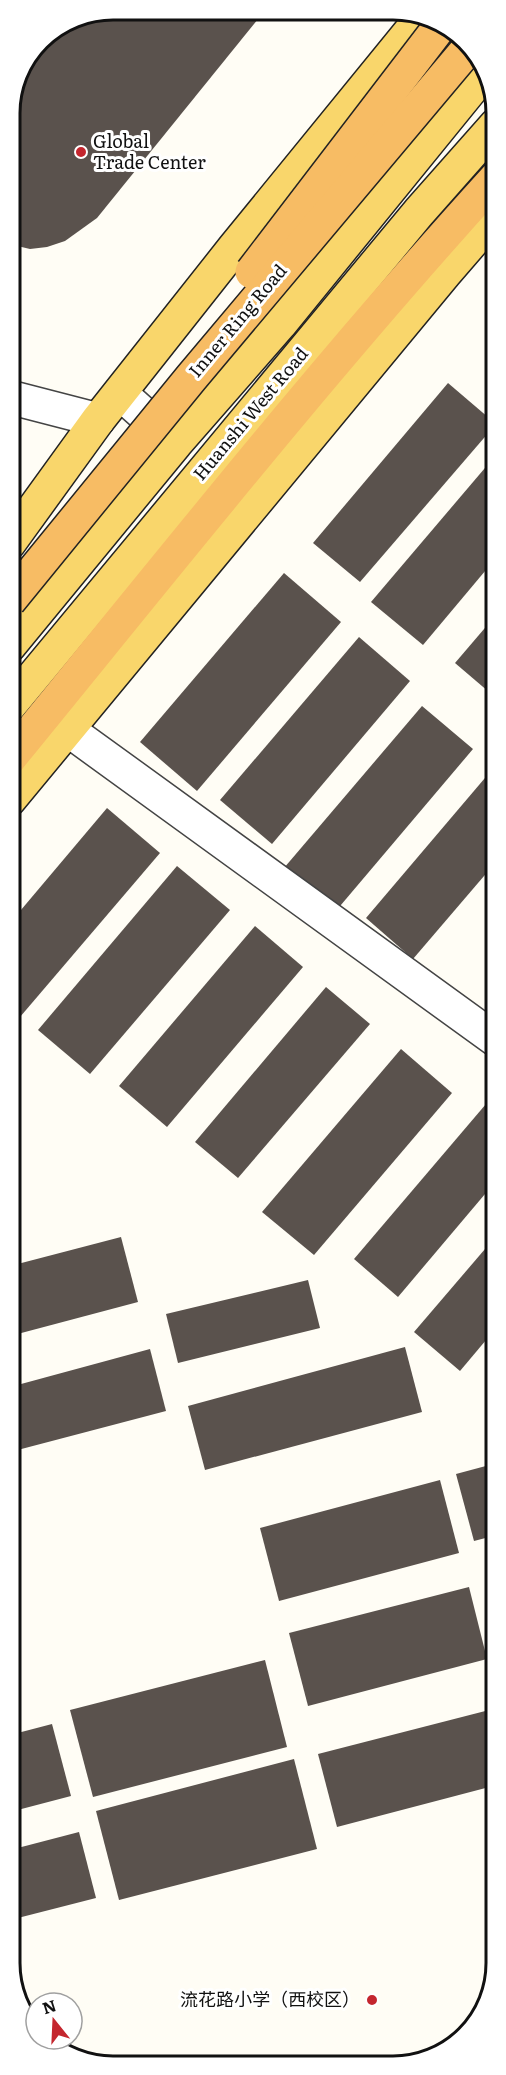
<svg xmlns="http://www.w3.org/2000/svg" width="506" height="2075" viewBox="0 0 506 2075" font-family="Literata,'Noto Sans SC',serif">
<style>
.building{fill:#5a524d}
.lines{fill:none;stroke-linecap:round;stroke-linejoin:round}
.minor-casing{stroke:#444;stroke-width:36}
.primary-casing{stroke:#222;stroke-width:36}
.trunk-casing{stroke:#222;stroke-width:36}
.minor{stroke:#fff;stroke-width:33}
.primary{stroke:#f9d66b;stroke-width:33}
.trunk{stroke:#f7bc64;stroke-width:33}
.trunk-bridge-casing{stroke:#222;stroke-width:36;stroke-linecap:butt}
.trunk-bridge{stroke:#f7bc64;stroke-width:33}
.poi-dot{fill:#c4262e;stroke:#fff;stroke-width:2}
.labels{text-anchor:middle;stroke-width:6;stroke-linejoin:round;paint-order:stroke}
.poi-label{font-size:18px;fill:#111;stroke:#fff;text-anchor:start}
.street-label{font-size:18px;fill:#111;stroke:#fff}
.rim{fill:none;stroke:#111;stroke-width:3}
</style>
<rect width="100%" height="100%" fill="#fffdf5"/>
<g class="building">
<path d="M262,14L97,218L65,241L47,247L30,249L9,244V106L40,39L73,17Z"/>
<path d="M448,383L496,424L360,582L313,543Z"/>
<path d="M496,455V558L423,645L371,602Z"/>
<path d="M284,573L341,622L197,791L140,742Z"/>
<path d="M496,615V698L455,663Z"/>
<path d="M359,637L410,681L272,844L220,800Z"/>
<path d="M422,706L473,749L335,912L284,868Z"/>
<path d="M496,765V862L413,959L366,918Z"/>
<path d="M107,808L160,853L20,1017L10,1007V923Z"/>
<path d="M177,866L230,910L90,1074L38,1030Z"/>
<path d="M255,926L303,967L167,1127L119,1086Z"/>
<path d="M326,987L370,1024L238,1178L195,1142Z"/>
<path d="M401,1049L452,1093L314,1255L262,1212Z"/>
<path d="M486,1104L496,1113V1181L398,1297L354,1259Z"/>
<path d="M497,1235V1327L460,1371L414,1332Z"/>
<path d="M121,1237L138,1302L10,1336V1266Z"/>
<path d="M308,1280L320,1328L178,1363L166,1314Z"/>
<path d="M405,1347L422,1412L205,1470L188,1406Z"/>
<path d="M150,1349L166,1411L10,1452V1387Z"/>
<path d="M497,1463V1535L474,1541L456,1474Z"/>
<path d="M440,1480L459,1553L279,1601L260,1528Z"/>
<path d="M497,1584V1615L496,1616L488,1587Z"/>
<path d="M469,1587L487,1659L308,1706L289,1633Z"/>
<path d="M265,1660L287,1747L93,1797L70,1710Z"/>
<path d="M497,1708V1785L337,1827L318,1754Z"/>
<path d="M52,1724L71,1796L10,1812V1735Z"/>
<path d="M294,1759L317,1849L119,1900L96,1811Z"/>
<path d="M79,1832L96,1898L10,1920V1850Z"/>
</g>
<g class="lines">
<g class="minor-casing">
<g id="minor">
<path d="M120,393L175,442"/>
<path d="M9,397L98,420"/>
<path d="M67,729L496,1040"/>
</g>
</g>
<g class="primary-casing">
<g id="primary">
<path d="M9,543L98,420L234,248L424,15"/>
<path d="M9,646L176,443L280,324L484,73"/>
<path d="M9,706L419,212L496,125"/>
<path d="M9,800L445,273L496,214"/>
</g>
</g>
<g class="trunk-casing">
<path id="trunk" d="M9,759C169,563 326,365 496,178"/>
</g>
<use href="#minor" class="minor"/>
<use href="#primary" class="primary"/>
<use href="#trunk" class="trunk"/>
<g class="trunk-bridge-casing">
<g id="trunk-bridge">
<path d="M252,272L441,25"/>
<path d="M9,601L191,378L471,45"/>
</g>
</g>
<use href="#trunk-bridge" class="trunk-bridge"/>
</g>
<g class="poi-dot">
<circle cx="81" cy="152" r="6"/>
<circle cx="372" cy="2000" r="6"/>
</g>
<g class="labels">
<g class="poi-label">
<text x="93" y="148">Global<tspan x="93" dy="21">Trade Center</tspan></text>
<text x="360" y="2006" text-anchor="end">流花路小学（西校区）</text>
</g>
<g class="street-label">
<text transform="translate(238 321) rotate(-50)" y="6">Inner Ring Road</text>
<text transform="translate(251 414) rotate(-50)" y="6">Huanshi West Road</text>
</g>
</g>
<path d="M0 0H506V2075H0ZM113 20H393A93 93 0 0 1 486 113V1963A93 93 0 0 1 393 2056H113A93 93 0 0 1 20 1963V113A93 93 0 0 1 113 20Z" fill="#fff" fill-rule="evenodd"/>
<path class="rim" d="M113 20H393A93 93 0 0 1 486 113V1963A93 93 0 0 1 393 2056H113A93 93 0 0 1 20 1963V113A93 93 0 0 1 113 20Z"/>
<g transform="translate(54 2021) rotate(342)"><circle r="28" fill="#ffffff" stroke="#a0a0a0" stroke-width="1.5"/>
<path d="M0-4.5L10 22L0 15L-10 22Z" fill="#c4262e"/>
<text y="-9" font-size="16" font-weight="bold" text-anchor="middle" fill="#111111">N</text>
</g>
</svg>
